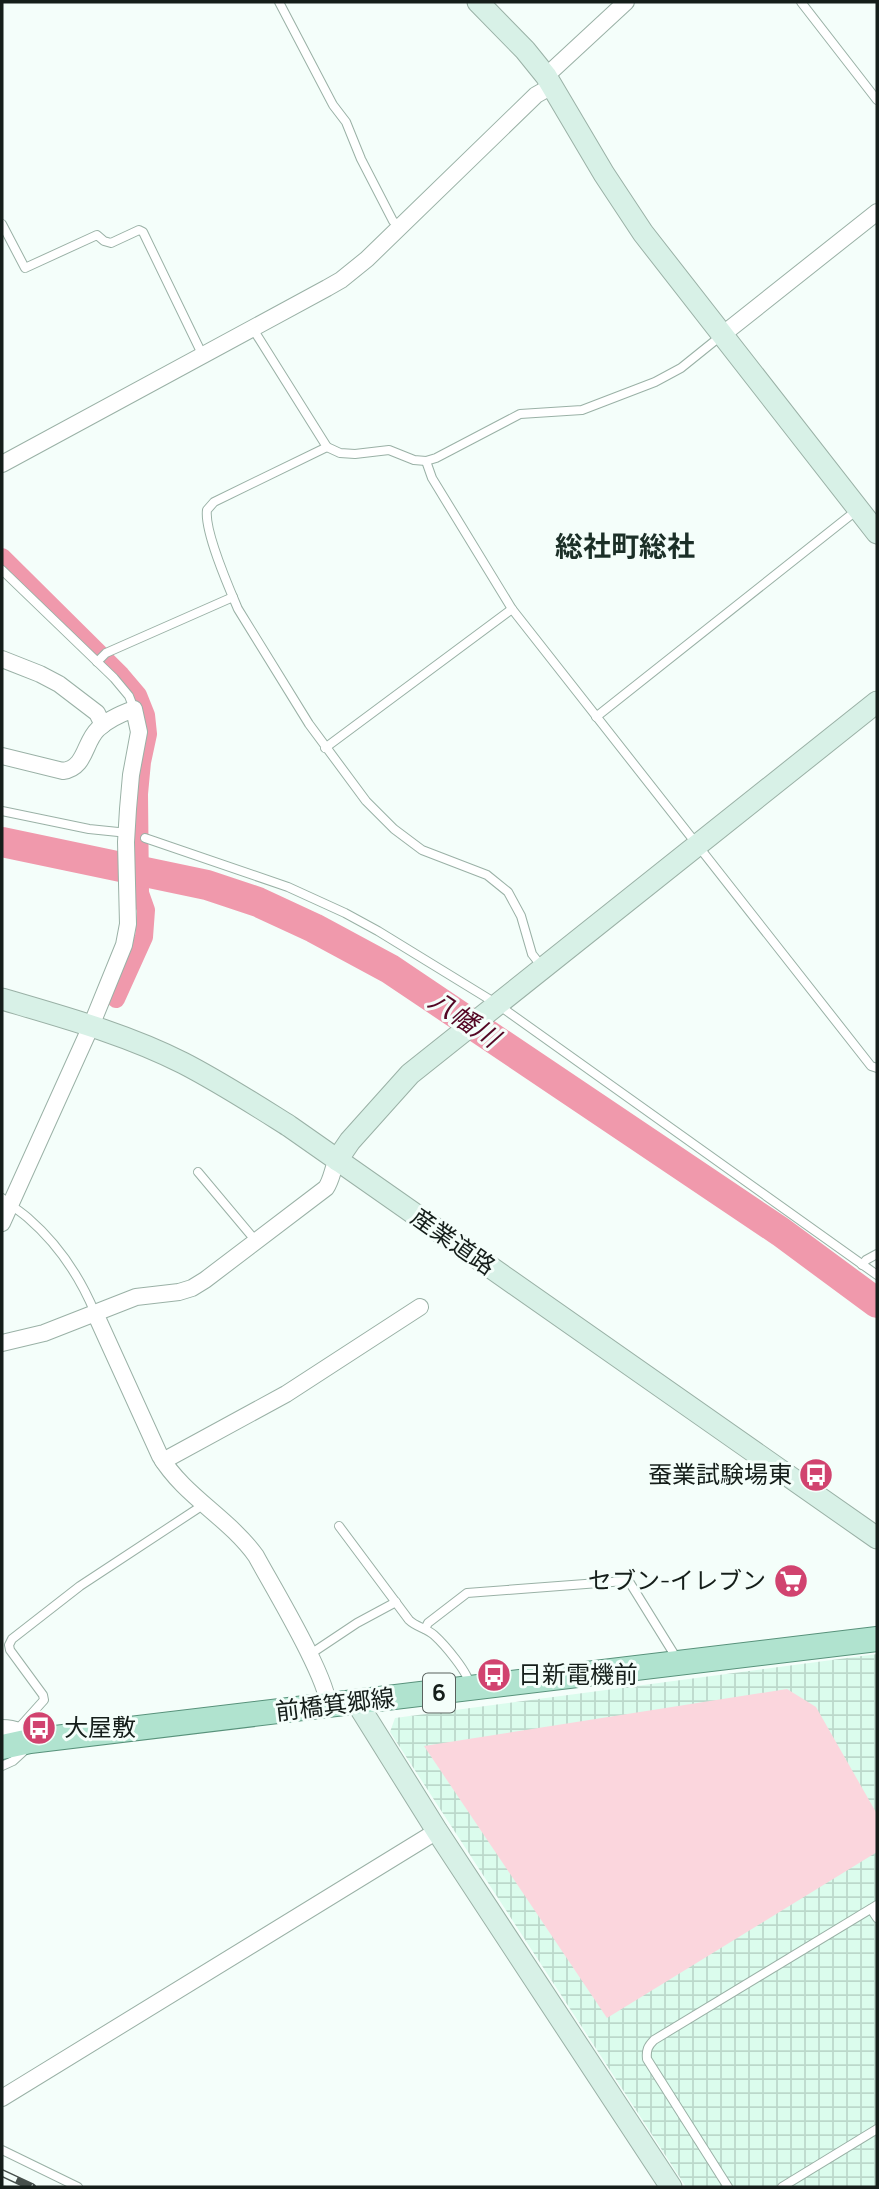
<svg xmlns="http://www.w3.org/2000/svg" width="879" height="2189" viewBox="0 0 879 2189" font-family="Manrope,'Noto Sans JP',sans-serif">
<style>
.industrial{fill:url(#industrial-grid)}
.grass{fill:#fbd6dd}
.lines{fill:none;stroke-linecap:round;stroke-linejoin:round}
.canal{stroke:#f099ac;stroke-width:18}
.river{stroke:#f099ac;stroke-width:30}
.lane-casing{stroke:#9ab1a6;stroke-width:10}
.street-casing{stroke:#9ab1a6;stroke-width:18}
.secondary-casing{stroke:#9ab1a6;stroke-width:23}
.primary-casing{stroke:#58927b;stroke-width:26}
.lane{stroke:#fff;stroke-width:8}
.street{stroke:#fff;stroke-width:16}
.secondary{stroke:#d8f1e7;stroke-width:21}
.primary{stroke:#b0e3cf;stroke-width:24}
.rail-casing{stroke:#47504c;stroke-width:8}
.rail{stroke:#f4fefa;stroke-width:5;stroke-dasharray:16;stroke-linecap:butt}
.labels{text-anchor:middle;stroke-width:6;stroke-linejoin:round;paint-order:stroke}
.shield{fill:#f4fefa;stroke:#58615d;stroke-width:2}
.shield-label{font-size:23px;font-weight:bold;fill:#151e1a}
.street-label{font-size:24px;fill:#151e1a;stroke:#f4fefa}
.poi-label{font-size:24px;fill:#151e1a;stroke:#f4fefa;text-anchor:end}
.water-label{font-size:26px;font-style:italic;fill:#540724;stroke:#f4fefa}
.quarter-label{font-size:28px;font-weight:bold;fill:#1b2f27;stroke:#f4fefa}
</style>
<defs>
<pattern id="industrial-grid" width="8" height="8" patternUnits="userSpaceOnUse" patternTransform="scale(1.75)"><rect width="8" height="8" fill="#dbfced"/><path d="M0 4h8M4 0v8" fill="none" stroke="#bbd8cb"/></pattern>
</defs>
<rect width="100%" height="100%" fill="#f4fefa"/>
<path class="industrial" d="M877,1654V2187H686L390,1732L395,1718Z"/>
<path class="grass" d="M787,1689L816,1707L877,1814V1852L607,2018L424,1746Z"/>
<g class="lines">
<path class="canal" d="M2,557L121,675L138,695L146,715L148,734L142,762L139,794L140,893L146,910L144,937L116,999"/>
<path class="river" d="M2,842L207,885L258,902L314,928L390,969L781,1232L877,1303"/>
<g class="lane-casing">
<g id="lane">
<path d="M279,2L333,105L346,122L361,159L393,221L400,226"/>
<path d="M801,2L877,100"/>
<path d="M2,224L25,268L97,235L104,241L111,243L139,230L143,232L203,356"/>
<path d="M253,329L327,447L340,453L355,454L389,450L414,460L426,461L436,458L520,414L582,410L655,382L681,368L722,335"/>
<path d="M327,447L214,502L207,510C204,531 229,588 238,609L309,724L366,801L394,829L422,850L487,875L508,892L521,916L532,954L543,968"/>
<path d="M426,461L432,478L512,609L871,1066L877,1068"/>
<path d="M2,570L114,678L129,696L134,709"/>
<path d="M97,662L106,653L233,597"/>
<path d="M596,717L857,510"/>
<path d="M325,748L512,609"/>
<path d="M2,811L89,829L128,833"/>
<path d="M145,838L288,887L345,913L378,931L497,1004L877,1275"/>
<path d="M198,1172L255,1240"/>
<path d="M2,1198C10,1205 20,1211 28,1218C58,1244 80,1277 95,1313"/>
<path d="M862,1265L866,1260L877,1254"/>
<path d="M339,1526L409,1620C416,1627 426,1628 434,1635C444,1644 469,1673 470,1686"/>
<path d="M425,1629L428,1623L467,1593L625,1581L630,1583L674,1654L675,1661"/>
<path d="M309,1655L357,1623L396,1602"/>
<path d="M17,1730L44,1700L43,1695L10,1650L9,1645L12,1639L80,1586L197,1509L202,1503"/>
<path d="M2,1766L13,1761L25,1750"/>
<path d="M871,1909L877,1918"/>
<path d="M2,2150L78,2187"/>
<path d="M728,2187L647,2059C646,2050 648,2046 654,2040L877,1905"/>
<path d="M782,2187L877,2129"/>
</g>
</g>
<g class="street-casing">
<g id="street">
<path d="M546,76L626,2"/>
<path d="M722,335L877,212"/>
<path d="M2,464L327,288L341,280L367,259L536,95L552,86"/>
<path d="M2,659L40,674L59,684L97,713L103,725"/>
<path d="M2,756L63,771C86,768 84,742 98,729C107,720 123,713 134,709L139,732L131,775L128,809L126,842L128,924L124,945L91,1026L2,1223"/>
<path d="M95,1313L160,1456C184,1496 229,1518 256,1556C271,1584 330,1681 328,1707"/>
<path d="M2,1343L44,1333L136,1297L179,1292L192,1288L205,1280L326,1188C332,1179 332,1170 337,1160"/>
<path d="M163,1461L286,1394L420,1307"/>
<path d="M2,1728C14,1728 23,1731 30,1741"/>
<path d="M2,2098L437,1831"/>
</g>
</g>
<g class="secondary-casing">
<g id="secondary">
<path d="M478,2L525,50L546,76L604,174L643,233L877,533"/>
<path d="M2,999C63,1017 126,1034 183,1063C220,1082 254,1104 289,1126L877,1538"/>
<path d="M337,1160L350,1141L410,1074L877,702"/>
<path d="M357,1703L437,1831L671,2187"/>
</g>
</g>
<g class="primary-casing">
<path id="primary" d="M2,1747L30,1741L877,1639"/>
</g>
<use href="#lane" class="lane"/>
<use href="#street" class="street"/>
<use href="#secondary" class="secondary"/>
<use href="#primary" class="primary"/>
<g class="rail-casing">
<path id="rail" d="M2,2173L32,2187"/>
</g>
<use href="#rail" class="rail"/>
</g>
<defs>
<g id="bus-disc" transform="scale(1.75)"><circle r="9.5" fill="#d1436f" stroke="#f4fefa"/><path d="M-5-6H5V4H4V6H2V4H-2V6H-4V4H-5ZM-3.5-4V0h7V-4ZM-3.5 1.2v1.5H-2V1.2ZM2 1.2v1.5H3.5V1.2Z" fill="#fff"/></g>
<g id="supermarket-disc" transform="scale(1.75)"><circle r="9.5" fill="#d1436f" stroke="#f4fefa"/><path d="M-6-5.5h2.5l.6 2H6L4.5 2H-2.5L-4.4-4H-6ZM-1.5 3.2a1.3 1.3 0 1 0 .1 0ZM3 3.2a1.3 1.3 0 1 0 .1 0Z" fill="#fff"/></g>
</defs>
<g fill-rule="evenodd">
<use href="#bus-disc" x="816" y="1475"/>
<use href="#supermarket-disc" x="791" y="1581"/>
<use href="#bus-disc" x="494" y="1675"/>
<use href="#bus-disc" x="39" y="1728"/>
</g>
<g class="labels">
<rect class="shield" x="423" y="1673.5" width="32" height="39" rx="5"/>
<g class="shield-label">
<text x="439" y="1701">6</text>
</g>
<g class="street-label">
<text transform="translate(453 1242) rotate(35)" y="8">産業道路</text>
<text transform="translate(335 1705) rotate(-7)" y="8">前橋箕郷線</text>
</g>
<g class="poi-label">
<text x="792" y="1483">蚕業試験場東</text>
<text x="766" y="1589">セブン-イレブン</text>
<text x="518" y="1683" text-anchor="start">日新電機前</text>
<text x="64" y="1736" text-anchor="start">大屋敷</text>
</g>
<g class="water-label">
<text transform="translate(464 1019) rotate(34)" y="9">八幡川</text>
</g>
<g class="quarter-label">
<text x="625" y="556">総社町総社</text>
</g>
</g>
<rect width="879" height="2189" fill="none" stroke="#151e1a" stroke-width="7"/>
</svg>
